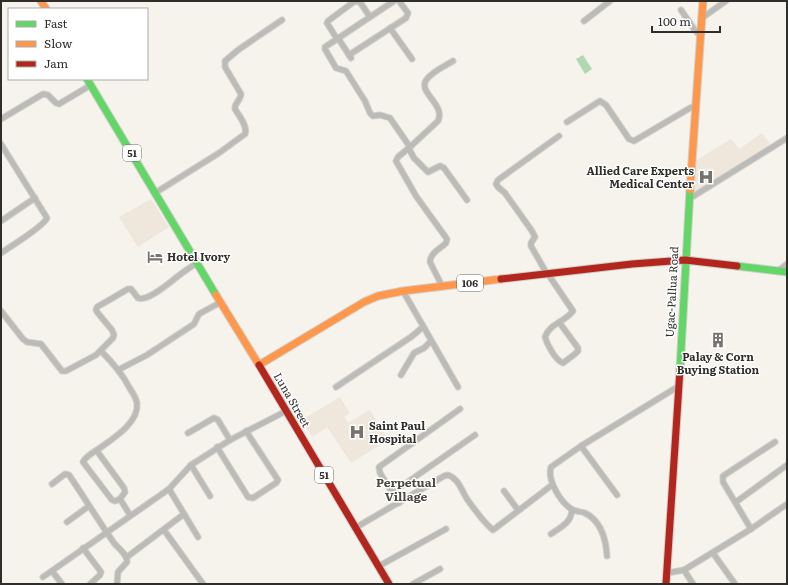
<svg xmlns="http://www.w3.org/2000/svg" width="788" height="585" viewBox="0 0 788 585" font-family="Literata,serif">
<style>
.built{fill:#efe7db}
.water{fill:#b0d9b2}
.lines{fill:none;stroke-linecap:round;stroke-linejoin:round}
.street-casing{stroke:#d2cfca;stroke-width:7}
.fast-casing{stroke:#d2cfca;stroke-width:9}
.slow-casing{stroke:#d2cfca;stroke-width:9}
.jam-casing{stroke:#d2cfca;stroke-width:9}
.street{stroke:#bbbbb8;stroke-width:5}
.fast{stroke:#63d668;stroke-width:7}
.slow{stroke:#ff974d;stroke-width:7}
.jam{stroke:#b3261e;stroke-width:7}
.labels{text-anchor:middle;stroke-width:3;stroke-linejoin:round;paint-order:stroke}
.shield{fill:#fff;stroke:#6e6d6a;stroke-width:1}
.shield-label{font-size:10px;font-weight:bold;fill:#302e2a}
.poi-label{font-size:11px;font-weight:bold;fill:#302e2a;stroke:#fff;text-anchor:start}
.street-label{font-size:11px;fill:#302e2a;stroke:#fff}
.neighbourhood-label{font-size:12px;font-weight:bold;fill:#4c473f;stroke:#fff}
</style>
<rect width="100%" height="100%" fill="#f6f2ec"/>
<g class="built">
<path d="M762,133L770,144L693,194L695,161L731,139L739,149Z"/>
<path d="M151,199L169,227L138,247L119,217Z"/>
<path d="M340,397L350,413L344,417L348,423L370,410L388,440L351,463L327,427L312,437L302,420Z"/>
</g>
<path class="water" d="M583,55L592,69L585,74L576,59Z"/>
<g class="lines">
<g class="street-casing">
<g id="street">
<path d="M394,1L325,47V49L336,68L346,71L365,101L370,113L373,116L380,115L390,118L410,147L398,157L396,161L416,196L447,239L446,243C440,249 430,253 430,262L442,286"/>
<path d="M681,10L694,29L701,37"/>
<path d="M702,18L726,1"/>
<path d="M584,21L610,1"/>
<path d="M390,28L412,59"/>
<path d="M338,38L351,58"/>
<path d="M337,39L327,23L328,21L355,1L360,2L370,17"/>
<path d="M349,55L406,18L408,13L399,1"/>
<path d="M1,119L43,94L48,95L56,103L59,104L91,85"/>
<path d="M567,122L600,101L606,105L629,139L634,141L690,108L695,106"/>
<path d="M1,144L47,218C44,226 10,247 1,253"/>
<path d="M410,147L438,121C446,104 416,92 427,79C433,71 445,66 453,61"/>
<path d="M409,149L414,158L428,172L440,166L444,168L467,200"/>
<path d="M155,193L219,153L245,134C248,126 239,116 235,109C234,103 241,100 241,94L225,67V61L238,50L282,20"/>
<path d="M689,199L787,138"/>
<path d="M1,221L35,198"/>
<path d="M778,271L787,264"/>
<path d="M547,274L531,246V243L535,237L532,231L505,193L498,187L496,184L498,180L559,136"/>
<path d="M548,274L573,311C565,322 550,323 545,337C547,344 555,360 563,363L575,354L578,351V348L559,322"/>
<path d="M403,291L458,387"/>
<path d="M1,311L23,339L27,342L41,344L62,371H66L96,355L113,338L114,335L112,330L97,312L96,310L97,307L128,289H131L138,298C149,302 172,280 181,274C186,270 191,267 197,263"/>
<path d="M101,351C112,362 122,373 129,387C132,392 136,397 137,403C139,421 117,436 104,445C98,450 86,455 83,462L112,500L115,501L120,499"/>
<path d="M118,370L147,355L194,324L199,314L221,302"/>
<path d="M401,375L414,353L424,348L431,341"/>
<path d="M336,387L411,337L423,327"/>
<path d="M188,433L214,418L218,420L230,440"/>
<path d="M581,446L617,495"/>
<path d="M217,447L248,497L253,498L276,483L278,480L246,431"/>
<path d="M97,451L124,488L125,492L120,499L130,515"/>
<path d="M191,465L210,496"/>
<path d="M52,484L65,474L69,475C84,497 98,520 114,543C118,548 128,555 127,562L118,572L117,584"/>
<path d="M169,489L198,537"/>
<path d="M504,491L518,510"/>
<path d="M392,493L475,435"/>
<path d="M736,502L787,465"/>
<path d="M399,503L380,473L379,467L460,409"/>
<path d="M67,522L89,506"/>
<path d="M355,528L444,476L448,475C458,478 462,491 467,499C475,510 483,522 493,530L552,485"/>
<path d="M751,529L723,482V476L775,442"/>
<path d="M164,530L203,584"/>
<path d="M551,534C561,527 571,523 572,510"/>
<path d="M83,548L101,572L100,575L90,584"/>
<path d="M713,553L735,584"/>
<path d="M607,556C606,539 601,521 585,513C580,511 574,512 570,508C560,501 547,480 551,467L581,446L679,386"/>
<path d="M127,557L184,514"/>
<path d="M379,566L446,529"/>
<path d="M684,570L693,584"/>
<path d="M52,571L62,584"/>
<path d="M667,573L684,570L751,529L787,504"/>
<path d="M43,577L169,489L191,465L230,440L286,411"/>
<path d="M413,584L440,569"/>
</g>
</g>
<g class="fast-casing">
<g id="fast">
<path d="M87,79L216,295"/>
<path d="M737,266L787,272"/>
<path d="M680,369L690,190"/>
</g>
</g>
<g class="slow-casing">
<g id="slow">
<path d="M41,1L46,9"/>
<path d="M690,190L703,1"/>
<path d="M216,295L259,365L364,302L378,296L403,291L501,279"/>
</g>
</g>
<g class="jam-casing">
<g id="jam">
<path d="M501,279L632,264L685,260L737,266"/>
<path d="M259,365L389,584"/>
<path d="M666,584L680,369"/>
</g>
</g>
<use href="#street" class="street"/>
<use href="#fast" class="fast"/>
<use href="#slow" class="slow"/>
<use href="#jam" class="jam"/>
</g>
<defs>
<g id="hospital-bare" transform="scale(1.2)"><path d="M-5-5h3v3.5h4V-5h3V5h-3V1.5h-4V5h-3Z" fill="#75736e" stroke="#fff" stroke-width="2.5" paint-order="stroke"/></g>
<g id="hotel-bare" transform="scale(1.2)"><path d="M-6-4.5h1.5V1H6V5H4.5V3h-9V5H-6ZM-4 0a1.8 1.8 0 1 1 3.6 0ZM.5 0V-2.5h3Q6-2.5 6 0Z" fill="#75736e" stroke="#fff" stroke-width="2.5" paint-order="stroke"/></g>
<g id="building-bare" transform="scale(1.2)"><path d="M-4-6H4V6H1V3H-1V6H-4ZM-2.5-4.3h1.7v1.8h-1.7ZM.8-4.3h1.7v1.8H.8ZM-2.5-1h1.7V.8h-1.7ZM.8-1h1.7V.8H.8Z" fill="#75736e" stroke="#fff" stroke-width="2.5" paint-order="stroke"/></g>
</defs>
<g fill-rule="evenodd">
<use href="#hospital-bare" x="706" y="177"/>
<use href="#hotel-bare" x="155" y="257"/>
<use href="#building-bare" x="718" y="340"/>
<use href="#hospital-bare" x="357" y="432"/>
</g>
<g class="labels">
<g class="shield">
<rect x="123" y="145" width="18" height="16" rx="3"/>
<rect x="457" y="275" width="26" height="16" rx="3"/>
<rect x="315" y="467" width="18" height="16" rx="3"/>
</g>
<g class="shield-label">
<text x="132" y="157">51</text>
<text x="470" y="287">106</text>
<text x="324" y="479">51</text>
</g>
<g class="poi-label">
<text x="694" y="175" text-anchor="end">Allied Care Experts<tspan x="694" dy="13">Medical Center</tspan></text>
<text x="167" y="261">Hotel Ivory</text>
<text x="718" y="361" text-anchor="middle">Palay &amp; Corn<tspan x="718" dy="13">Buying Station</tspan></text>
<text x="369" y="430">Saint Paul<tspan x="369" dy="13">Hospital</tspan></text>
</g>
<g class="street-label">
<text transform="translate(672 292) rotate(-87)" y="4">Ugac-Pallua Road</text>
<text transform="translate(292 400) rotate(60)" y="4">Luna Street</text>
</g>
<g class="neighbourhood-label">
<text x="406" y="487">Perpetual<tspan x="406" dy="14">Village</tspan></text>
</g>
</g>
<rect width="788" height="585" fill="none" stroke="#302e2a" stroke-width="4"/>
<rect x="8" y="8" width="140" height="72" fill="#ffffff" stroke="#acabaa"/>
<rect x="16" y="21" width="20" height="6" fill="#63d668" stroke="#acabaa"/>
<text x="44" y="28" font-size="12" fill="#302e2a">Fast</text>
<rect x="16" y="41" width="20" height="6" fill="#ff974d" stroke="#acabaa"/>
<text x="44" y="48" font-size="12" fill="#302e2a">Slow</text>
<rect x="16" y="61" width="20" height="6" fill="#b3261e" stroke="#acabaa"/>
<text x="44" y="68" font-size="12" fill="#302e2a">Jam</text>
<path d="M652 26v6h68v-6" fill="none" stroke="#302e2a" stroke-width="2"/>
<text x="658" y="26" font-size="12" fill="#302e2a" stroke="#ffffff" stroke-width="3" paint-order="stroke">100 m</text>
</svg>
